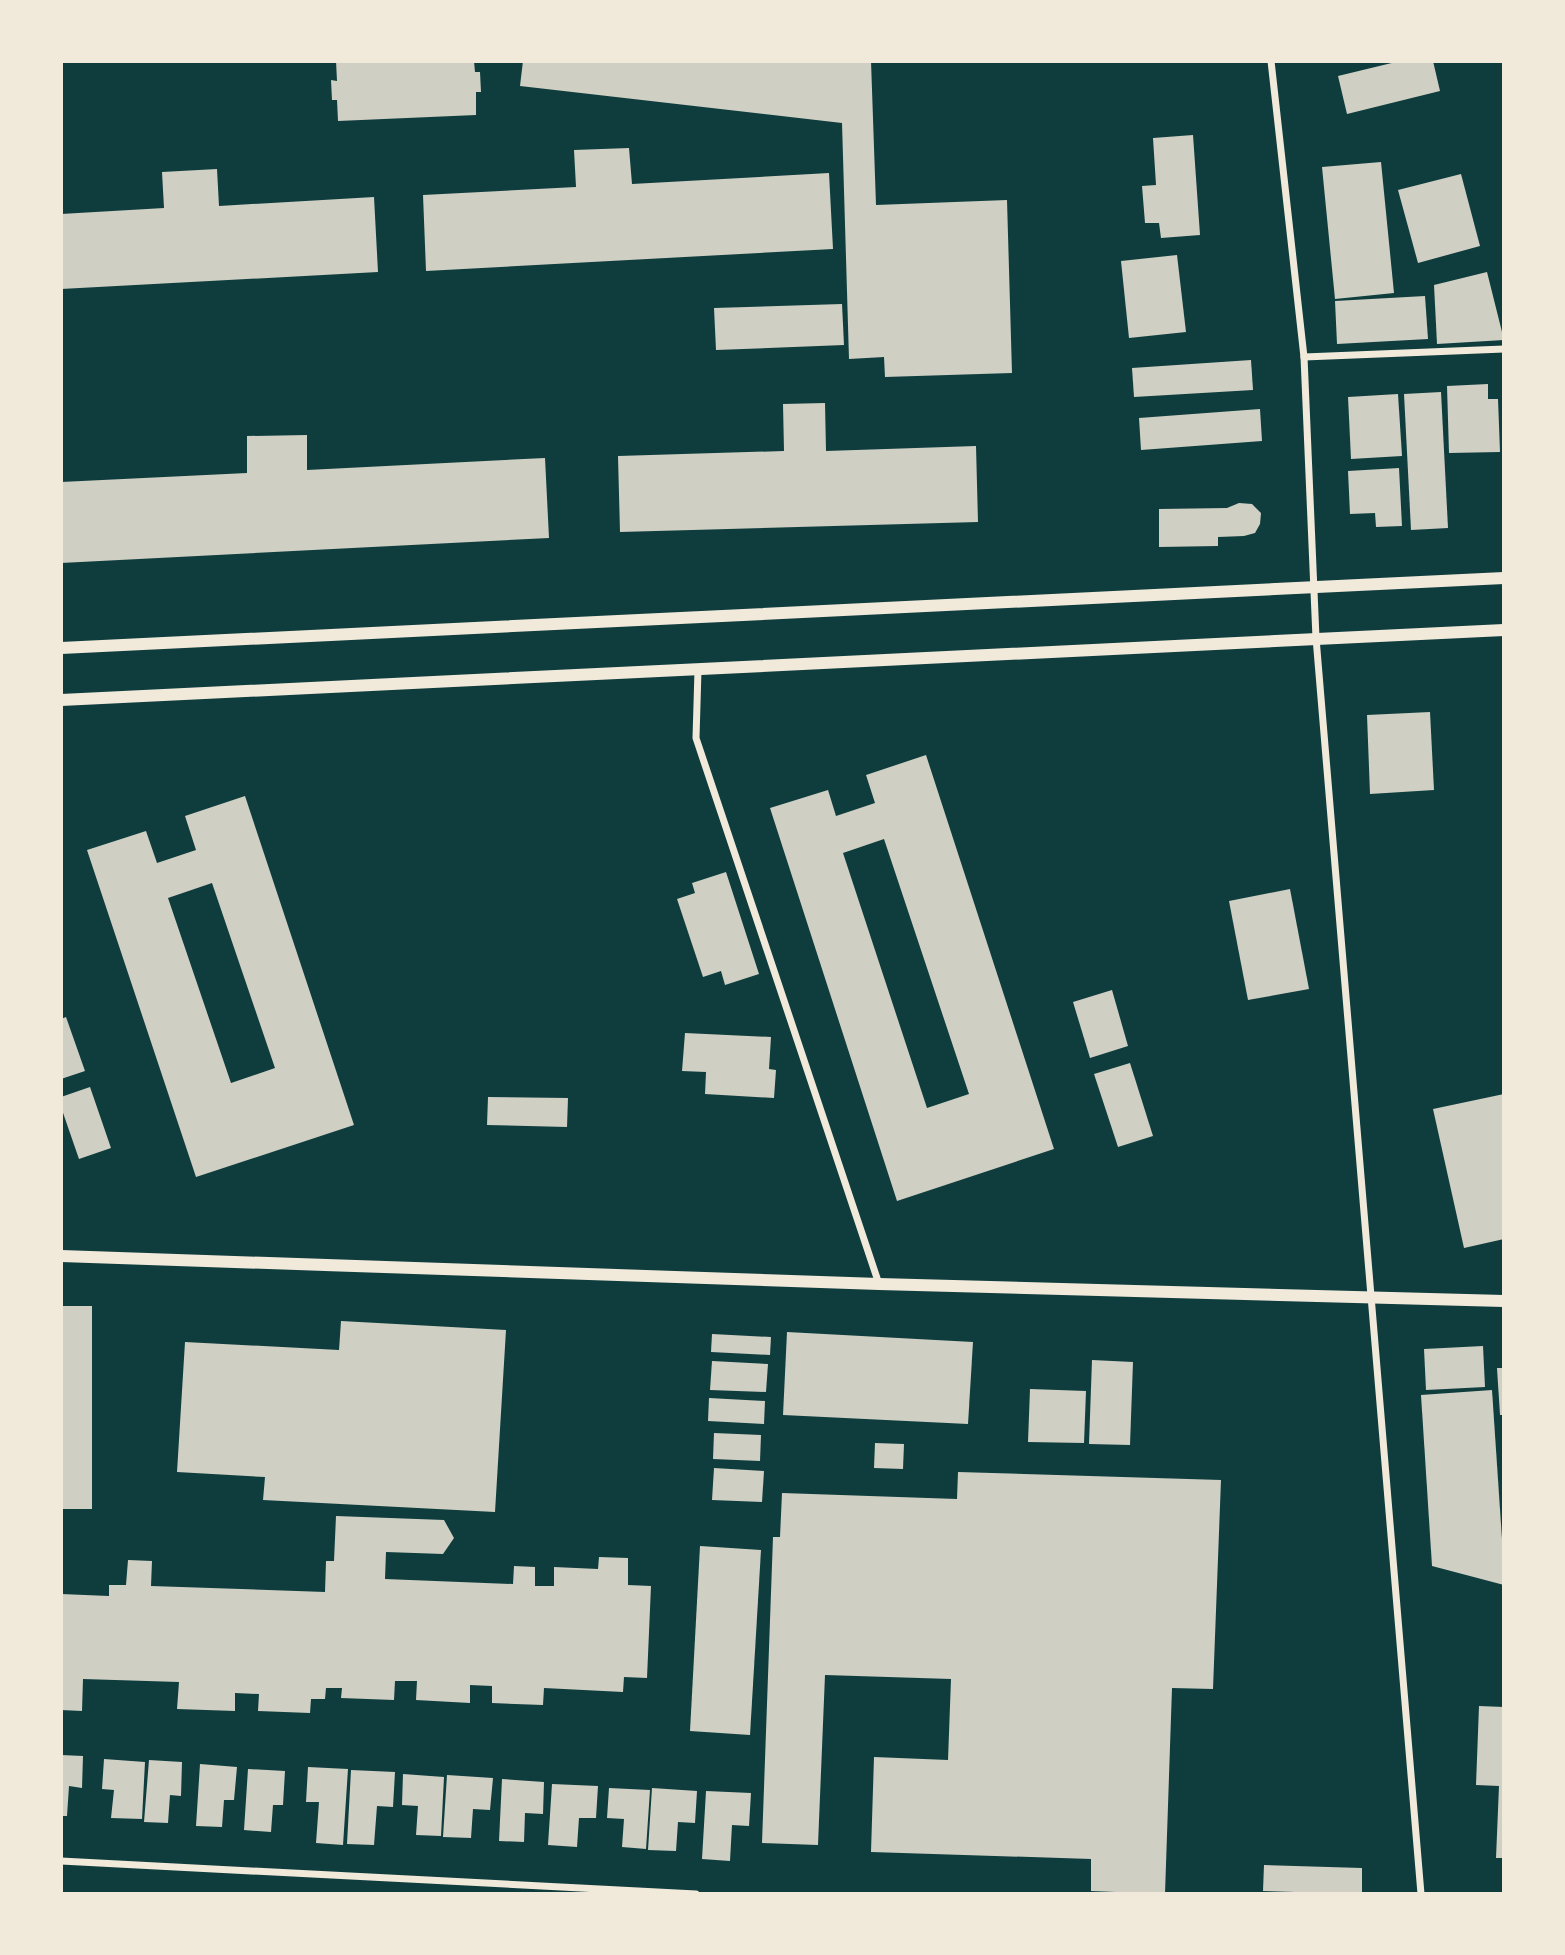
<svg xmlns="http://www.w3.org/2000/svg" width="1565" height="1955" viewBox="0 0 1565 1955" font-family="Manrope,sans-serif">
<style>
.building{fill:#cfcfc3;fill-rule:evenodd}
.lines{fill:none;stroke-linecap:round;stroke-linejoin:round}
.minor{stroke:#f1e9da;stroke-width:7}
.tertiary{stroke:#f1e9da;stroke-width:12}
</style>
<rect width="100%" height="100%" fill="#0f3d3e"/>
<g class="building">
<path d="M336,61H474L475,72H480L481,92H476V115L338,121L337,100H332L331,80L337,81Z"/>
<path d="M523,61H871L876,205L1007,200L1012,373L885,377L884,357L849,359L842,123L520,86Z"/>
<path d="M1400,61H1433L1440,91L1347,114L1338,76Z"/>
<path d="M1193,135L1200,235L1161,238L1159,223H1145L1142,186L1156,185L1153,138Z"/>
<path d="M629,148L632,184L829,173L833,249L426,271L423,195L576,187L574,150Z"/>
<path d="M1381,162L1394,293L1335,299L1322,167Z"/>
<path d="M217,169L219,206L374,197L378,272L61,289V214L164,208L162,172Z"/>
<path d="M1461,174L1480,246L1418,263L1398,190Z"/>
<path d="M1177,255L1186,332L1129,338L1121,261Z"/>
<path d="M1487,272L1504,340L1437,344L1434,285Z"/>
<path d="M1425,296L1428,339L1337,344L1335,301Z"/>
<path d="M842,304L844,345L716,350L714,308Z"/>
<path d="M1251,360L1253,390L1134,397L1132,368Z"/>
<path d="M1488,384V399H1498L1500,452L1449,453L1447,386Z"/>
<path d="M1441,392L1448,528L1411,530L1404,394Z"/>
<path d="M1398,394L1402,456L1351,459L1348,397Z"/>
<path d="M825,403L826,451L976,446L978,522L620,532L618,456L784,451L783,404Z"/>
<path d="M1260,409L1262,441L1141,450L1139,418Z"/>
<path d="M307,435V470L545,458L549,538L61,563V482L247,473V436Z"/>
<path d="M1399,468L1402,526L1376,527L1375,513L1350,514L1348,471Z"/>
<path d="M1239,503L1252,504L1261,513L1260,524L1255,533L1244,536L1218,537V546L1159,547V509L1227,508Z"/>
<path d="M1430,712L1434,790L1370,794L1367,715Z"/>
<path d="M926,755L1054,1149L897,1201L770,808L828,790L836,816L875,803L866,775ZM884,839L969,1094L927,1108L843,853Z"/>
<path d="M245,796L354,1125L196,1177L87,850L146,831L157,863L196,850L185,816ZM212,883L275,1068L231,1083L168,898Z"/>
<path d="M726,872L759,974L725,985L721,971L703,977L677,899L695,893L692,883Z"/>
<path d="M1290,889L1309,989L1248,1000L1229,901Z"/>
<path d="M1112,990L1128,1046L1090,1058L1073,1002Z"/>
<path d="M66,1017L85,1071L61,1079V1019Z"/>
<path d="M685,1033L771,1037L769,1069L776,1070L774,1098L705,1094L706,1072L682,1071Z"/>
<path d="M1130,1063L1153,1136L1118,1147L1094,1074Z"/>
<path d="M90,1087L111,1148L79,1159L61,1107V1097Z"/>
<path d="M1504,1094V1239L1464,1248L1433,1109Z"/>
<path d="M488,1097L568,1098L567,1127L487,1125Z"/>
<rect x="61" y="1306" width="31" height="203"/>
<path d="M341,1321L506,1330L495,1512L263,1500L265,1477L177,1472L185,1342L339,1350Z"/>
<path d="M787,1332L973,1342L968,1424L783,1415Z"/>
<path d="M712,1334L771,1337L770,1355L711,1352Z"/>
<path d="M1483,1346L1485,1387L1426,1390L1424,1349Z"/>
<path d="M1092,1360L1133,1362L1130,1445L1089,1444Z"/>
<path d="M712,1361L768,1364L766,1392L710,1390Z"/>
<path d="M1497,1368H1504V1415H1500Z"/>
<path d="M1030,1389L1086,1391L1084,1443L1028,1442Z"/>
<path d="M1492,1390L1504,1569V1585L1432,1566L1421,1395Z"/>
<path d="M709,1398L765,1401L764,1424L708,1421Z"/>
<path d="M714,1433L761,1435L760,1461L713,1459Z"/>
<path d="M875,1443L904,1444L903,1469L874,1468Z"/>
<path d="M714,1468L764,1471L762,1502L712,1500Z"/>
<path d="M958,1472L1221,1480L1213,1689L1172,1688L1165,1894L1091,1891V1859L871,1852L874,1757L948,1760L951,1679L825,1675L818,1845L762,1843L773,1537H780L782,1493L957,1499Z"/>
<path d="M336,1516L444,1520L454,1538L443,1554L386,1552L385,1579L513,1584L514,1566L535,1567V1586H554V1567L598,1569L599,1557L628,1558V1585L651,1586L647,1678L624,1677L623,1692L544,1688L543,1705L492,1703V1686L470,1685V1703L416,1700L417,1681H395L394,1700L341,1698L342,1688H326L325,1699H311L310,1713L258,1711L259,1694L235,1693V1711L177,1709L179,1682L83,1679L82,1711L61,1710V1594L109,1596V1585H126L128,1560L152,1561L151,1586L325,1592L326,1561H334Z"/>
<path d="M700,1546L761,1550L750,1735L690,1731Z"/>
<path d="M1479,1706L1504,1707V1858H1496L1499,1786L1476,1785Z"/>
<path d="M61,1755L83,1756L82,1788L69,1786L67,1816H61Z"/>
<path d="M104,1759L145,1762L142,1819L111,1818L114,1790L102,1789Z"/>
<path d="M149,1760L182,1762L181,1796L170,1795L168,1823L144,1822Z"/>
<path d="M200,1764L237,1767L234,1800H224L222,1827L196,1826Z"/>
<path d="M308,1767L348,1769L343,1845L316,1843L319,1802H306Z"/>
<path d="M248,1769L285,1771L283,1805H273L271,1832L244,1830Z"/>
<path d="M351,1770L395,1772L393,1807L377,1806L374,1845L347,1844Z"/>
<path d="M403,1774L444,1777L441,1836L416,1835L418,1806L402,1805Z"/>
<path d="M447,1775L493,1778L490,1810L473,1809L471,1838L443,1837Z"/>
<path d="M502,1779L544,1782L543,1814L525,1813L524,1842L499,1841Z"/>
<path d="M552,1784L598,1786L596,1818H579L577,1847L548,1845Z"/>
<path d="M609,1788L650,1790L646,1849L622,1847L624,1819L607,1818Z"/>
<path d="M652,1788L697,1791L695,1823L678,1822L676,1851L648,1850Z"/>
<path d="M706,1791L751,1793L749,1826L732,1825L730,1861L702,1859Z"/>
<path d="M1264,1865L1362,1868V1894L1263,1891Z"/>
</g>
<g class="lines">
<g class="minor">
<path d="M1271,61L1304,357L1316,638L1421,1894"/>
<path d="M1304,357L1504,349"/>
<path d="M698,670L696,738L879,1284"/>
<path d="M61,1861L696,1894"/>
</g>
<g class="tertiary">
<path d="M61,648L1504,578"/>
<path d="M61,700L1504,630"/>
<path d="M61,1256L879,1284L1504,1301"/>
</g>
</g>
<rect width="1565" height="1955" fill="none" stroke="#f1e9da" stroke-width="126"/>
</svg>
